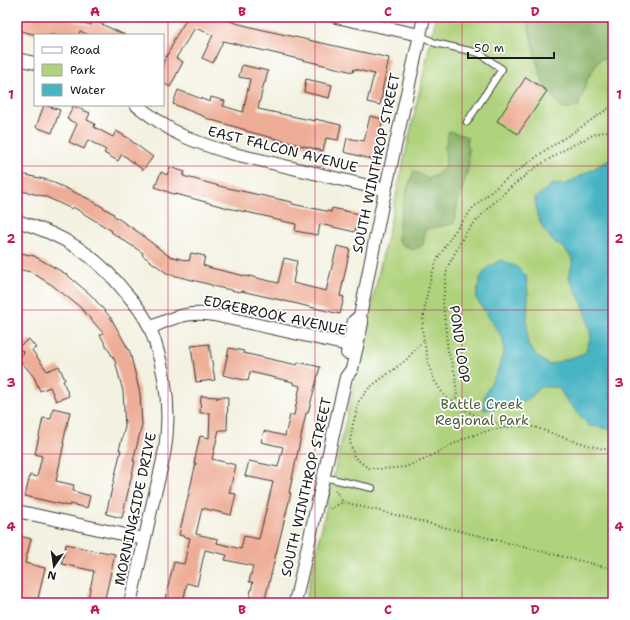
<svg xmlns="http://www.w3.org/2000/svg" width="630" height="620" viewBox="0 0 630 620" font-family="'Shantell Sans',sans-serif">
<style>
.green{fill:#afd27b;stroke:#66774c}
.forest{fill:#8bb46b;stroke:#546844}
.water{fill:#47b4c3;stroke:#326870}
.building{fill:#eead96}
.lines{fill:none;stroke-linecap:round;stroke-linejoin:round}
.lane-casing{stroke:#3c3c39;stroke-width:8}
.street-casing{stroke:#3c3c39;stroke-width:14}
.path{stroke:#3c3c39;stroke-width:2;stroke-dasharray:1 3;stroke-linecap:butt}
.lane{stroke:#fff;stroke-width:6}
.street{stroke:#fff;stroke-width:12}
.grid{fill:none;stroke:#c2185b;stroke-width:1;stroke-opacity:0.55}
.labels{text-anchor:middle;stroke-width:3.5;stroke-linejoin:round;paint-order:stroke}
.street-label{font-size:14px;fill:#1c1c1c;stroke:#fff}
.park-label{font-size:14px;fill:#4f5c3d;stroke:#fff}
.neatline{fill:none;stroke:#c2185b;stroke-width:1.5}
.grid-label{font-size:13px;text-anchor:middle;font-weight:bold;fill:#c2185b}
</style>
<rect width="100%" height="100%" fill="#fff"/>
<filter id="ink" filterUnits="userSpaceOnUse"><feTurbulence type="fractalNoise" baseFrequency=".025" numOctaves="2"/><feDisplacementMap in="SourceGraphic" scale="8" xChannelSelector="R" yChannelSelector="G"/><feConvolveMatrix kernelMatrix="1 2 1 2 8 2 1 2 1" color-interpolation-filters="sRGB"/></filter>
<filter id="wash" filterUnits="userSpaceOnUse"><feTurbulence type="fractalNoise" baseFrequency=".012" numOctaves="4" result="noise"/><feDisplacementMap in="SourceGraphic" scale="16" xChannelSelector="R" yChannelSelector="G"/><feGaussianBlur stdDeviation="0.9" result="paint"/><feColorMatrix in="noise" values="0 0 0 0 0 0 0 0 0 0 0 0 0 0 0 0 0 1.4 0 .05"/><feComposite in="paint" operator="in"/></filter>
<g filter="url(#wash)">
<rect width="100%" height="100%" fill="#f3f1e0"/>
<path class="green" d="M436,17H613V603H305Z"/>
<g class="forest">
<path d="M526,17H613V57L600,59L588,78L578,107L563,109L544,85L535,55L527,19Z"/>
<path d="M449,131L467,137L469,165L459,199L453,224L425,229L423,245L413,250L398,242L399,222L408,187L414,171L428,179L437,175L446,166L445,147Z"/>
</g>
<path class="water" d="M613,158V429L589,426L565,398L558,387H540L530,398L509,408L484,410V396L498,370L504,351L503,339L476,298L480,278L487,268L501,260L515,266L526,275L528,294L527,329L528,345L538,357L549,365L585,353L591,337L585,309L569,277L573,260L565,249L553,241L544,230L537,216L535,198L551,185L566,184Z"/>
<g id="blocks">
<g class="building">
<path d="M17,17H56L91,25L93,20L125,35H89L80,31L79,35H37L17,30Z"/>
<path d="M188,17H218L232,22L259,29L389,58L382,91H383L380,105L367,102L374,74L354,69L353,72L223,41L213,63L202,58L213,35L195,28L176,58L183,62L170,87L163,83V63L174,42L173,41Z"/>
<path d="M242,65L268,71L265,83H264L258,109L315,121V119L341,125L338,140L326,138L323,151L246,131V130L205,118V117L173,104L178,90L210,102L211,97L225,101L223,106L243,112L250,79L239,77Z"/>
<path d="M526,77L547,91L518,134L497,121Z"/>
<path d="M306,79L332,85L329,98L304,92Z"/>
<path d="M44,105L60,110L52,133L36,127Z"/>
<path d="M73,106L90,113L87,120L95,124L94,127L113,137L116,131L130,139V140L153,157L143,170L122,154L118,161L104,153L106,150L88,140L84,149L69,142L77,124L67,119Z"/>
<path d="M370,116L383,119L377,144L379,145L375,160L344,152L347,138L364,141Z"/>
<path d="M170,167L185,172L183,176L223,187L292,202V204L331,212L332,208L359,214L355,232L320,224L318,235L295,231L296,224L272,219L273,218L228,208L176,194V195L155,187L161,172L167,175Z"/>
<path d="M17,173L48,180L89,199L114,214L113,215L144,236V237L169,256L189,261L191,253L205,256L203,265L211,268L249,277V276L278,283L284,258L297,261L293,283L326,291L337,246L350,249L340,296L344,297L340,314L272,298L241,291L240,292L212,286V285L168,274L142,255L143,253L111,232L112,231L73,207L72,209L44,196L17,190Z"/>
<path d="M17,252L34,256L66,274L91,295L111,318L130,352L140,394L142,425L133,461H135L122,518L106,514L121,450H119L125,427L123,391L115,361L100,335L103,333L80,307L52,285L31,272L17,269Z"/>
<path d="M29,339L36,348L32,350L47,371L59,366L65,380L63,381L69,396L56,401L50,387L40,391L34,377L18,358L24,353L18,347Z"/>
<path d="M209,344L215,380L196,382L191,346Z"/>
<path d="M229,348L244,351L243,353L297,365L298,362L320,367L308,413H306L289,493H291L264,603H248L253,582H249L253,566L225,560L227,555L205,550L197,586L187,583L183,603H164L174,562L184,564L190,538L179,535L196,463H194L200,436L209,438L210,413H200L201,396L217,397V399L218,397H228L227,430H219L212,459L236,465L229,493L236,494L231,515L202,508L196,534L218,539L217,543L241,549L244,536L259,539L273,482L245,476L249,461L278,467L283,447L261,442L264,431L285,436L290,415H294L300,386L293,384V382L250,372L248,381L223,375Z"/>
<path d="M53,408L70,412L63,443H64L56,481L74,485L73,491L90,496L87,508L70,504L69,506L25,496L30,475L37,477L42,456L35,454L43,418L51,419Z"/>
<path d="M17,535L31,539L25,563L45,568L37,603H17Z"/>
<path d="M66,544L99,552V551L115,554L104,603H87L94,571L62,564Z"/>
</g>
</g>
</g>
<g filter="url(#ink)">
<use href="#blocks" fill-opacity="0" stroke="#3c3c39" stroke-width="1"/>
<g class="lines">
<g class="lane-casing">
<g id="lane">
<path d="M420,35L435,43L479,53L502,69L467,122"/>
<path d="M323,477L372,488"/>
</g>
</g>
<g class="street-casing">
<g id="street">
<path d="M336,17L420,35"/>
<path d="M17,59L35,63"/>
<path d="M136,105C151,116 166,128 183,136C198,143 214,148 230,153L385,190"/>
<path d="M17,221C64,235 95,254 126,293C134,302 145,317 150,328C152,332 153,337 155,342C164,370 169,399 167,428C166,455 158,480 152,506C145,538 138,570 130,603"/>
<path d="M150,328C173,317 188,311 214,315L357,347"/>
<path d="M347,353L354,321L360,316"/>
<path d="M17,511L144,539"/>
<path d="M295,603L346,377L352,369L362,323L360,316L382,205L424,17"/>
</g>
</g>
<g class="path">
<path d="M423,341L406,360L369,388L359,401L353,424L350,441L354,457L368,468L382,469L405,467L423,460L467,437L491,430L515,426L535,427L565,438L591,446L613,451"/>
<path d="M453,401H448L434,380L428,362L422,329L426,299L431,277L437,260L452,235L473,208L485,197L505,180L547,149L580,128L613,105"/>
<path d="M453,401L457,397L455,374L448,351L443,303L447,268L466,232L491,205L512,186L535,168L567,148L595,134L613,130"/>
<path d="M453,401L472,414L492,421L505,428"/>
<path d="M335,490L343,502L613,569"/>
<path d="M330,509L343,502"/>
</g>
<use href="#lane" class="lane"/>
<use href="#street" class="street"/>
</g>
</g>
<path class="grid" d="M168,17V603M315,17V603M462,17V603M17,166H613M17,310H613M17,454H613"/>
<g class="labels">
<g class="street-label">
<text transform="translate(283 149) rotate(14)" y="5">EAST FALCON AVENUE</text>
<text transform="translate(376 163) rotate(-78)" y="5">SOUTH WINTHROP STREET</text>
<text transform="translate(275 315) rotate(12)" y="5">EDGEBROOK AVENUE</text>
<text transform="translate(460 344) rotate(82)" y="5">POND LOOP</text>
<text transform="translate(306 487) rotate(-77)" y="5">SOUTH WINTHROP STREET</text>
<text transform="translate(135 509) rotate(-78)" y="5">MORNINGSIDE DRIVE</text>
</g>
<g class="park-label">
<text x="482" y="409">Battle Creek<tspan x="482" dy="16">Regional Park</tspan></text>
</g>
</g>
<rect width="630" height="620" fill="none" stroke="#fff" stroke-width="44"/>
<rect x="34" y="34" width="130" height="72" fill="#ffffff" stroke="#a4a4a4"/>
<rect x="42" y="47" width="20" height="6" fill="#ffffff" stroke="#a4a4a4"/>
<text x="70" y="54" font-size="12" fill="#1c1c1c">Road</text>
<rect x="42" y="64" width="20" height="12" fill="#afd27b" stroke="#a4a4a4"/>
<text x="70" y="74" font-size="12" fill="#1c1c1c">Park</text>
<rect x="42" y="84" width="20" height="12" fill="#47b4c3" stroke="#a4a4a4"/>
<text x="70" y="94" font-size="12" fill="#1c1c1c">Water</text>
<g transform="translate(54 566) rotate(193)" stroke="#ffffff" stroke-width="3" paint-order="stroke">
<path d="M0-3L7 15L0 10L-7 15Z" fill="#1c1c1c"/>
<text y="-6" font-size="11" font-weight="bold" text-anchor="middle" fill="#1c1c1c">N</text>
</g>
<path d="M468 52v6h86v-6" fill="none" stroke="#1c1c1c" stroke-width="2"/>
<text x="474" y="52" font-size="12" fill="#1c1c1c" stroke="#ffffff" stroke-width="3" paint-order="stroke">50 m</text>
<rect x="22" y="22" width="586" height="576" class="neatline"/>
<g class="grid-label">
<text x="95" y="16">A</text>
<text x="242" y="16">B</text>
<text x="388" y="16">C</text>
<text x="535" y="16">D</text>
<text x="11" y="99">1</text>
<text x="619" y="99">1</text>
<text x="11" y="243">2</text>
<text x="619" y="243">2</text>
<text x="11" y="387">3</text>
<text x="619" y="387">3</text>
<text x="11" y="531">4</text>
<text x="619" y="531">4</text>
<text x="95" y="614">A</text>
<text x="242" y="614">B</text>
<text x="388" y="614">C</text>
<text x="535" y="614">D</text>
</g>
</svg>
